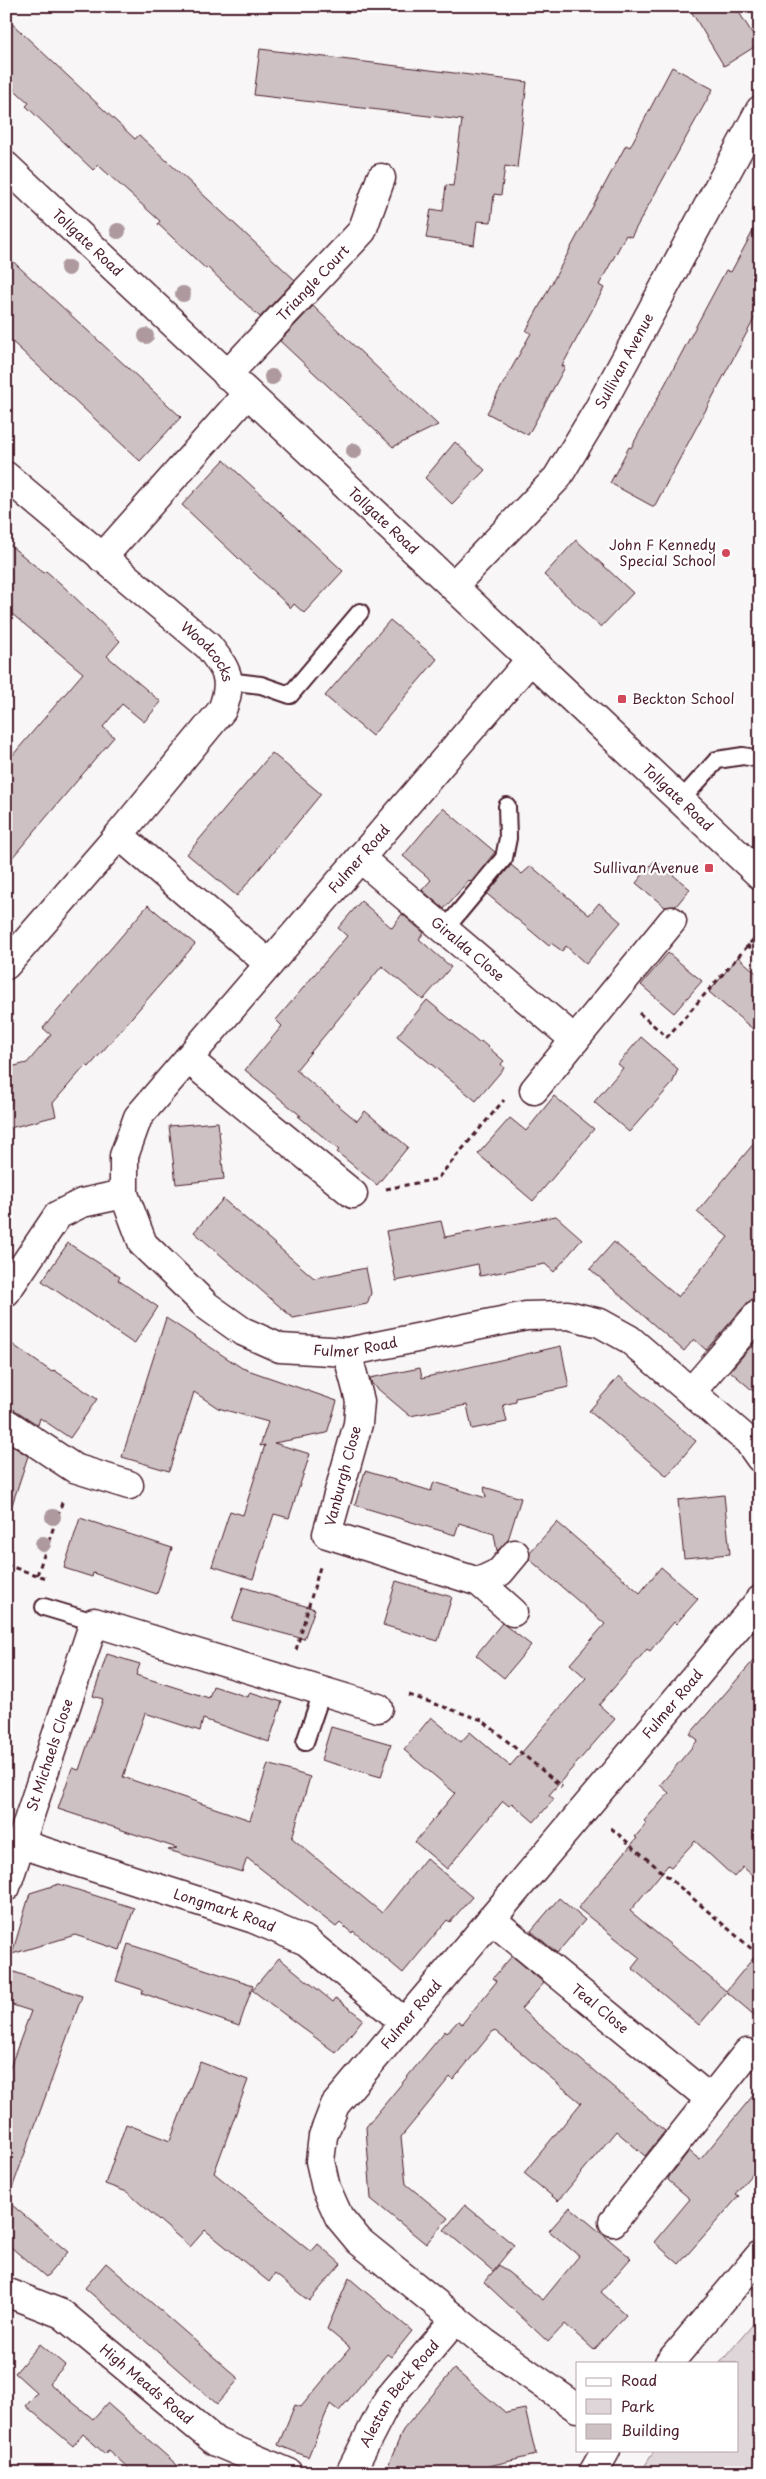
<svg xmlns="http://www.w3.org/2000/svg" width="766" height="2479" viewBox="0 0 766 2479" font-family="'Playpen Sans',sans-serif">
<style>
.green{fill:#ded6d9;stroke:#947a82}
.building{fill:#cdc1c4;stroke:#4a1f2b}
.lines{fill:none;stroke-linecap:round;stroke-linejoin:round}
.lane-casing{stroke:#4a1f2b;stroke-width:20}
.street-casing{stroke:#4a1f2b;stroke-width:31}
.secondary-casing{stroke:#4a1f2b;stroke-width:31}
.path{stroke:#4a1f2b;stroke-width:3;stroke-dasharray:5 4;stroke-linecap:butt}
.lane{stroke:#fff;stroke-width:16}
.street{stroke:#fff;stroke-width:28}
.secondary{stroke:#fff;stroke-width:28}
.tree{fill:#ad999e}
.poi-dot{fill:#d1495b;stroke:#fff;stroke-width:2}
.labels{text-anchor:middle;stroke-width:4.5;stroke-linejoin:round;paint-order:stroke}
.street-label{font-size:14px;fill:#4a1f2b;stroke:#fff}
.poi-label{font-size:14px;fill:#4a1f2b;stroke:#fff;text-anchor:end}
</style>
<rect width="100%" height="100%" fill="#f8f6f7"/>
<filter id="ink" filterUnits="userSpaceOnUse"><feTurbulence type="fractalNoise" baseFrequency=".02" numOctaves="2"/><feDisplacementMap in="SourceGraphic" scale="10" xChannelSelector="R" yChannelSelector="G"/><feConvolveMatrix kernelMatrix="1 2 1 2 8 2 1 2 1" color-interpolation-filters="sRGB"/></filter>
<g filter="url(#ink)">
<path class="green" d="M760,2316V2473H640L655,2450H737V2363H720Z"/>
<g class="building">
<path d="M688,6H735L759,44L724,66Z"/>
<path d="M6,18L135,139L139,135L295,280L260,317L207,267L206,269L158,224L160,221L98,165L93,170L26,106L29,103L6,82Z"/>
<path d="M260,49L527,82L517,168L505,166L501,195L494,194L491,222L477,221L474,245L426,238L431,209L443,211L446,185L453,186L462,120L254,95Z"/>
<path d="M672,67L713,89L631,237L626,235L599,285L604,288L562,366L565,367L528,435L487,413L531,333L526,331L626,145L630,147Z"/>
<path d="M760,218V308L654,507L610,483L629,447L631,448L726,270L731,272Z"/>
<path d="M6,255L181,417L140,461L6,336Z"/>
<path d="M313,306L347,339L438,425L393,447L280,341Z"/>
<path d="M455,442L485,470L452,504L425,478Z"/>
<path d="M224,460L343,571L304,613L294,604L291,608L182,505Z"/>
<path d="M576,540L633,593L601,627L544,575Z"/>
<path d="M6,542L44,573L46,571L61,584L120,641L107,656L161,702L144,722L122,704L103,727L114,737L6,865V763L83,673L6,609Z"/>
<path d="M390,620L437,659L372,736L325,696Z"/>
<path d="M272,753L321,794L237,896L187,854Z"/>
<path d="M443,808L495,852L471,882L469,880L444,909L422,890L431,880L403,856Z"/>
<path d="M655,860L690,889L676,906L665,907L636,883Z"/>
<path d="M511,865L522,874L531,866L589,915L599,903L621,922L586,964L566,946L562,951L551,943L549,946L487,894Z"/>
<path d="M361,901L392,928L402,914L424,933L419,939L451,967L423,1000L382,966L296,1070L357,1121L365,1111L408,1147L377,1185L337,1152L339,1150L298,1116H301L245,1070L282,1026L276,1020L347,936L338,928Z"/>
<path d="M148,905L195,944L89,1067L86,1065L53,1103L56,1116L6,1129V1068L27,1063L51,1035L43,1028Z"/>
<path d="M668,953L702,981L674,1013L641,985Z"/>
<path d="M738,957L760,976V1035L709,992Z"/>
<path d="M427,1000L479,1043L481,1041L504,1061L501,1064L504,1068L476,1101L397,1036Z"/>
<path d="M641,1037L678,1069L672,1084L629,1132L594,1102L623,1068L618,1064Z"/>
<path d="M554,1096L594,1129L533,1201L478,1154L510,1118L526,1131Z"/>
<path d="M218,1122L224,1179L176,1184L169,1126Z"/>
<path d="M760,1136V1297L748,1302L706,1350L694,1339L684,1351L590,1269L614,1242L678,1297L728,1237L697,1212Z"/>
<path d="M223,1199L314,1278L366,1268L371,1293L367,1304L293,1318L194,1232Z"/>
<path d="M556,1216L582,1239L554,1272L545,1264L480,1276L478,1264L396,1281L386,1231L441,1221L445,1237Z"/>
<path d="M68,1243L120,1277L118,1280L158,1307L134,1344L42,1281Z"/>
<path d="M166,1318L242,1368L337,1401L327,1433L274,1443L310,1454L289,1518L274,1514L253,1579L212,1566L230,1511L243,1515L265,1445L260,1446L268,1422L218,1408L194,1392L169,1471L122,1457Z"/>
<path d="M760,1336V1397L730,1371Z"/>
<path d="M6,1340L52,1372L54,1370L97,1399L70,1438L40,1418L38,1425L15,1410L6,1407Z"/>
<path d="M561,1346L569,1387L516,1398V1402L503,1405L507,1422L472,1429L467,1405L410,1416L372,1384L370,1378L420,1368L422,1378Z"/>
<path d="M619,1376L696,1441L667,1476L589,1411Z"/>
<path d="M6,1442L28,1456L12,1505L6,1504Z"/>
<path d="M365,1471L431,1491L434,1482L486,1498L484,1487L521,1498L508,1540L497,1551L494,1534L459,1523L455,1535L355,1505Z"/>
<path d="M724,1495L730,1554L684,1558L678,1500Z"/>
<path d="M80,1518L172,1548L157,1594L93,1573L92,1577L64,1568Z"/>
<path d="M557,1522L640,1593L661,1567L698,1599L676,1624L674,1622L650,1651L647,1649L599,1705L615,1719L549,1795L554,1799L534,1822L512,1803L509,1806L503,1801L447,1869L415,1842L455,1793L404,1750L431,1717L461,1742L470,1732L510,1766L586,1678L570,1664L605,1624L529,1559L530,1552Z"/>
<path d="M396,1581L452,1597L438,1641L383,1625Z"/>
<path d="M243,1587L315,1609L304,1639L232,1620Z"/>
<path d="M502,1623L531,1645L504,1678L476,1655Z"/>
<path d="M760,1653V1882L743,1867L734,1877L695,1841L671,1867L668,1865L630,1911L726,1991L760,1950V2020L727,1992L699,2025L632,1968L640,1958L578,1908L637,1838L635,1837L647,1823L644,1821L669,1793L660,1785L698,1740L690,1734Z"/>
<path d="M107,1654L140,1664L136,1675L209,1698L213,1686L248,1697L250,1692L282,1702L269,1742L203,1719L200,1731L145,1713L123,1777L250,1820L268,1764L310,1777L292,1838L382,1913L426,1858L472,1897L450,1922L447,1920L403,1973L353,1931L352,1933L340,1923L336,1927L247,1858L242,1872L168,1850L177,1848L58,1809L72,1768L79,1770L103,1699L93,1696Z"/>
<path d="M331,1727L391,1744L381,1777L321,1760Z"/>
<path d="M59,1884L134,1908L120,1950L75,1935L12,1954L30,1893Z"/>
<path d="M559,1898L585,1920L557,1953L531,1931Z"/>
<path d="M128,1944L253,1985L239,2026L142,1993L143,1990L116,1981Z"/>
<path d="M512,1956L544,1983L521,2009L665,2131L645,2156L616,2131L558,2201L524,2173L581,2103L494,2030L453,2080L450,2077L401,2137L406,2184L448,2218L426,2244L371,2199L366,2127L445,2031L447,2033L458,2021L462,2024L497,1981L493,1978Z"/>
<path d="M279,1958L333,2002L336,1998L363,2019L336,2053L252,1990Z"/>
<path d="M6,1969L82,1996L10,2194L6,2193V2078L31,2011L6,2003Z"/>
<path d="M200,2062L248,2080L214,2173L311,2252L318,2244L341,2264L309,2301L275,2274L269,2282L205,2230L190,2247L127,2192L105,2184L126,2124L170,2141Z"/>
<path d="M760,2087V2164L735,2194L739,2196L679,2264L654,2242L690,2199L668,2180L669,2177L689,2151L700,2160Z"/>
<path d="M6,2200L68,2252L46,2277L6,2243Z"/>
<path d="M465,2205L514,2245L493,2271L444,2230Z"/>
<path d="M570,2207L631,2258L601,2292L626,2315L594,2350L565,2324L548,2342L484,2282L499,2265L543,2300L579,2256L549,2231Z"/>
<path d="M106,2263L239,2379L217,2404L85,2288Z"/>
<path d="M349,2278L412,2331L391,2357L387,2354L339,2411L330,2404L308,2457L278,2445L295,2405L301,2407L350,2348L327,2329Z"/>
<path d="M40,2344L65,2365L49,2383L93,2419L107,2403L186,2473H134L108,2450L105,2454L83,2434L73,2446L26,2406L37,2393L15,2373Z"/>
<path d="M454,2369L506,2413L525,2409L536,2455L459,2473H385L403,2430Z"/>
</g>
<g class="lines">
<g class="lane-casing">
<g id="lane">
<path d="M227,681L261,685L290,695L360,612"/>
<path d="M681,800L717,760L743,756L760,759"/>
<path d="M445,929L504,858L508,838L507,806"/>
<path d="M44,1607L94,1622"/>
<path d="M305,1742L322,1692"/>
</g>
</g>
<g class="street-casing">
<g id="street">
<path id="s1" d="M227,375L362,231L381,178"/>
<path id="s2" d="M6,476L208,646C227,670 234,679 222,710L119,835L6,965"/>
<path d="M102,558L247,394"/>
<path id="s3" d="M453,586L557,478L598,410L760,110"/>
<path id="s4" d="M531,659L138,1117L124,1156V1194L143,1244L207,1306L242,1331L280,1348L347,1352L526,1316L568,1315L600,1323L629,1339L748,1441L760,1458"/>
<path d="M119,835L269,964"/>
<path id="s5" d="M360,858L575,1040"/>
<path d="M188,1059L353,1194"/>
<path d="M534,1090L672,921"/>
<path d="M6,1292L58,1215L82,1203L124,1194"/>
<path d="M347,1352L360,1401L358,1424L327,1534L479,1582L513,1612"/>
<path d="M691,1392L760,1312"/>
<path d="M6,1423L74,1468L129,1485"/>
<path d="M479,1582L500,1572L515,1554"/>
<path id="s6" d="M21,1844L254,1919L306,1941L404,2022"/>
<path id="s7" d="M6,1887L94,1622L378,1708"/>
<path id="s8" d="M491,1919L710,2099"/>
<path d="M613,2222L747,2053"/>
<path id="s9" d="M6,2292L62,2314L216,2442L289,2473"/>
<path id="s10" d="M577,2408L485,2343L359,2241L339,2217L326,2188L320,2161L323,2136L335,2105L760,1600"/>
<path id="s11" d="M350,2473L388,2399L456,2319"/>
</g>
</g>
<g class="secondary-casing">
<g id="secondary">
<path id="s12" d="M6,166L760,875"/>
<path d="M669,2363L760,2255"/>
<path d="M593,2473L606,2450"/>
</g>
</g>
<g class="path">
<path d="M747,945L760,956"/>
<path d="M639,1013L667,1037L760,932"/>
<path d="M386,1189L437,1179L504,1100"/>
<path d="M6,1565L46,1578"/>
<path d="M37,1575L63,1500"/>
<path d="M296,1650L320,1567"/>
<path d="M409,1695L482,1720L562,1787"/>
<path d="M611,1828L760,1956"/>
</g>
<use href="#lane" class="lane"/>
<use href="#street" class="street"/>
<use href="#secondary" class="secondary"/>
</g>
<g class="tree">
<circle cx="118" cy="231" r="8"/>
<circle cx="68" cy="268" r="8"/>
<circle cx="183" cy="294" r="8"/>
<circle cx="146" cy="336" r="8"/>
<circle cx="272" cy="377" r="8"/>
<circle cx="354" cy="451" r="8"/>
<circle cx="53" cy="1517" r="8"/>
<circle cx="43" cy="1544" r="8"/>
</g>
</g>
<g class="poi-dot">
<circle cx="726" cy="553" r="5"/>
<rect x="617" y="694" width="10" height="10" rx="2.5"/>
<rect x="704" y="863" width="10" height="10" rx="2.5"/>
</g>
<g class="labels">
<g class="street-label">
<text dy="5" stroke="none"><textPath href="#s12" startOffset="112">Tollgate Road</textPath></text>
<text dy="5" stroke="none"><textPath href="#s1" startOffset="126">Triangle Court</textPath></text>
<text dy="5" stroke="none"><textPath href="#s3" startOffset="285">Sullivan Avenue</textPath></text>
<text dy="5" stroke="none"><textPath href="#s12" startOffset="518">Tollgate Road</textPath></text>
<text dy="5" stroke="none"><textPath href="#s2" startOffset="268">Woodcocks</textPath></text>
<text dy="5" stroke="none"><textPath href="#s12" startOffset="922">Tollgate Road</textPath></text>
<text transform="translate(359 859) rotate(-49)" y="5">Fulmer Road</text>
<text dy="5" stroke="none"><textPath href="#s5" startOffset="141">Giralda Close</textPath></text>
<text dy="5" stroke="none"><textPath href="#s4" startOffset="986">Fulmer Road</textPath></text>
<text transform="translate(343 1476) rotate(-75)" y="5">Vanburgh Close</text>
<text dy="5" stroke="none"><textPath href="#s10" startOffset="948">Fulmer Road</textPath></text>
<text dy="5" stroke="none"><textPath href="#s7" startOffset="139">St Michaels Close</textPath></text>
<text dy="5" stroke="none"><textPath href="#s6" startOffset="214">Longmark Road</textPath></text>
<text dy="5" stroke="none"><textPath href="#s8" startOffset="141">Teal Close</textPath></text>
<text dy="5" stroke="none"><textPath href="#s10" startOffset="542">Fulmer Road</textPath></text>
<text dy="5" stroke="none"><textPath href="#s9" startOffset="170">High Meads Road</textPath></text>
<text dy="5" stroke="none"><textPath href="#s11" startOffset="94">Alestan Beck Road</textPath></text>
</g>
<g class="poi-label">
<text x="716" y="550">John F Kennedy<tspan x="716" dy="16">Special School</tspan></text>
<text x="632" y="704" text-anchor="start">Beckton School</text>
<text x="699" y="873">Sullivan Avenue</text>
</g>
</g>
<rect width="766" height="2479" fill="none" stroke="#fff" stroke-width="25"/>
<rect x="12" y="12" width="741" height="2454" fill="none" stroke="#4a1f2b" stroke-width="2" filter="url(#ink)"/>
<rect x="576" y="2362" width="162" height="90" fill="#ffffff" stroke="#b7a5aa"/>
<rect x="586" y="2378" width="25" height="8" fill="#ffffff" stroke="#b7a5aa"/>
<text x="621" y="2386" font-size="15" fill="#4a1f2b">Road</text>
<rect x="586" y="2399" width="25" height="15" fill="#ded6d9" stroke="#b7a5aa"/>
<text x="621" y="2412" font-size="15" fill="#4a1f2b">Park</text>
<rect x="586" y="2424" width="25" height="15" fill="#cdc1c4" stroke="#b7a5aa"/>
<text x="621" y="2436" font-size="15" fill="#4a1f2b">Building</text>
</svg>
